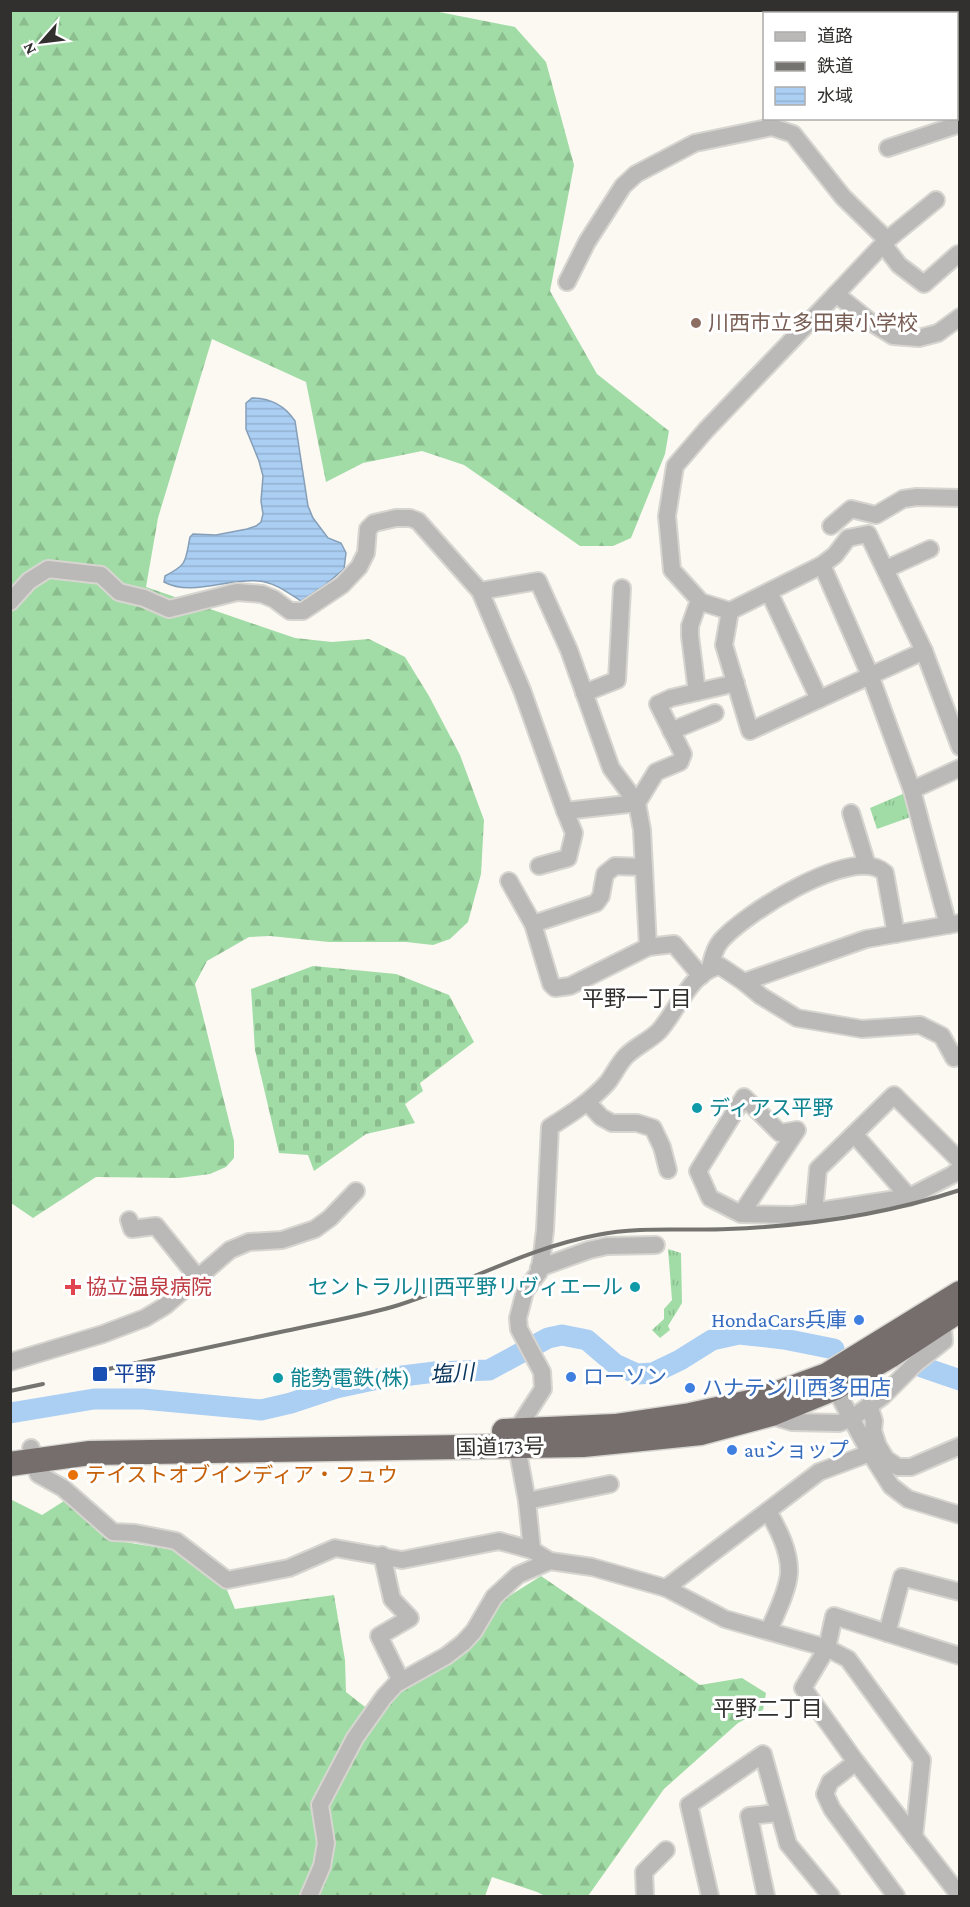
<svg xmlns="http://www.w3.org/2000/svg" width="970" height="1907" viewBox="0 0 970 1907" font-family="'Crimson Pro','Noto Sans JP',serif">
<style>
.forest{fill:url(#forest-firs)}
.cemetery{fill:url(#cemetery-stones)}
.park{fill:url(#park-tufts)}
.water{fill:url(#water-rules);stroke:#869fb8;stroke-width:1.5}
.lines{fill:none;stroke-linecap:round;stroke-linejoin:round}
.river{stroke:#abcef3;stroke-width:21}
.minor-casing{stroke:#d7d5d0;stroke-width:20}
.highway-casing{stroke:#d7d5d0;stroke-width:27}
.minor{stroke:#bbb8b8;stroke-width:16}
.highway{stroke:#756e6d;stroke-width:24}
.rail{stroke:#767471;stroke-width:4}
.education-dot{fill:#8d6e63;stroke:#fff;stroke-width:2}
.culture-dot{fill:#0f9aa8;stroke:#fff;stroke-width:2}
.health-dot{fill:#e0444e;stroke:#fff;stroke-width:2}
.shop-dot{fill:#3f7fe0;stroke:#fff;stroke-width:2}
.transit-dot{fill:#1a4fb4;stroke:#fff;stroke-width:2}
.food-dot{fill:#e8710a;stroke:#fff;stroke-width:2}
.labels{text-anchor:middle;stroke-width:6;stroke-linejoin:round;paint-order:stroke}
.education-label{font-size:21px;fill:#785e54;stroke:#fff;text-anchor:start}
.culture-label{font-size:21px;fill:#0d838f;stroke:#fff;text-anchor:start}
.health-label{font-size:21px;fill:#be3a42;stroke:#fff;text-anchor:start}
.shop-label{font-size:21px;fill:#366cbe;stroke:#fff;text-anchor:start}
.transit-label{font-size:21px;fill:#164399;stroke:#fff;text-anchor:start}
.street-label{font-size:21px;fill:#31302e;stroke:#fff}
.food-label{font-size:21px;fill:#c56008;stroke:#fff;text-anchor:start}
.neighbourhood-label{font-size:22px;fill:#31302e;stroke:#fff}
.water-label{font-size:22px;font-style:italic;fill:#0b375d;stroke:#fff}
</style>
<defs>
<pattern id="forest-firs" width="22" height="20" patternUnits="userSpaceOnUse" patternTransform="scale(1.5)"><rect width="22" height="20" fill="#a1dca6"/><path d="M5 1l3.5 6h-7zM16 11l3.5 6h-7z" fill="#8bbd8f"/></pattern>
<pattern id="cemetery-stones" width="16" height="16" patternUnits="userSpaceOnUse" patternTransform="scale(1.5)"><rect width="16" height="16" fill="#a1dca6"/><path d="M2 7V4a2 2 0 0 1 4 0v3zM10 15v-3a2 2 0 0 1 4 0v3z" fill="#8bbd8f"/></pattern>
<pattern id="park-tufts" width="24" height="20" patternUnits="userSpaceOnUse" patternTransform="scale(1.5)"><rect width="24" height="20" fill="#a1dca6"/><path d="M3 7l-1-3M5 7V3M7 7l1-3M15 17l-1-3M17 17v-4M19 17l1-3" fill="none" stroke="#8bbd8f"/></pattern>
<pattern id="water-rules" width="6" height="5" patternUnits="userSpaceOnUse" patternTransform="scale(1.5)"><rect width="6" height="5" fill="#abcef3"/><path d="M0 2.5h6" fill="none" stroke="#94b1d1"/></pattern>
</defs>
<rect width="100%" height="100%" fill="#fcf9f3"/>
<g class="forest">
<path d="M429,10L515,27L546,62L574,165L550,291L597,374L669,431L665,454L631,538L613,546H580L464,465L422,451L363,463L326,482L306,382L212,339L158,518L146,587L295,638L332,642L369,639L405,657L429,696L460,755L484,820L481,874L468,922L450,939L433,945L406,942H329L270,936L249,937L207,961L195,984L234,1141V1158L226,1167L210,1174L179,1178L96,1177L33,1218L11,1203V11Z"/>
<path d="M10,1499L42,1515L64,1501L106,1539L174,1550L224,1583L235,1609L334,1595L345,1660L346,1692L369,1710L409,1685L501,1601L541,1576L700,1685L742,1678L766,1693L763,1710L738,1723L664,1789L588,1896H545L537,1892L492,1877L485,1896H11Z"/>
</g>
<path class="cemetery" d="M313,966L396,974L449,995L474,1042L420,1083L423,1091L405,1104L415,1123L366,1134L314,1171L308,1155L279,1153L255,1050L251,989Z"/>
<g class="park">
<path d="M912,790L919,814L877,829L870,808Z"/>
<path d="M668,1249L681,1253L682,1303L668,1326L670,1330L660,1338L652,1330L664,1319V1309L672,1300Z"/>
</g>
<path class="water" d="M252,398C270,398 285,406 295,421L308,506L313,518L328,538L341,543L346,553L344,569L325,585L301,601C287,592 274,582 258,581C227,578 192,597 164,582L165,576C188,564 185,562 190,537L193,534L216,535L247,529L256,526L261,522L263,514L261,501L263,476L259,461L246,429V403Z"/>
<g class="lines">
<g class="river">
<path d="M922,1367L960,1380"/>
<path d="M10,1413L94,1399H143L261,1410L291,1403L336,1388L378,1379L435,1372L489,1370L548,1338L562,1335L587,1340L615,1364L637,1374L653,1373L680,1360L712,1340L739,1334L784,1339L834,1349"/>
</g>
<g class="minor-casing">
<g id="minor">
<path d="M888,148L960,124"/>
<path d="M887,240L936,200"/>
<path d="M883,244L899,265L924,284L958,254"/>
<path d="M567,282L587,242L623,186L636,174L695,143L772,127L793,134L843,197L887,240L836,294"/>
<path d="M831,526L851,509L876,515L903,499L917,497L960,498"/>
<path d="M822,565L835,555L848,538L868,534L924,651L960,747"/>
<path d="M886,569L930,549"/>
<path d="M480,591L538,581L569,650L611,768L637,803L642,830L648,947L674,944L701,976"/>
<path d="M769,592L819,699"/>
<path d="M10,602L29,581L48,569L101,575L119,592L144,598L169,609L237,592L262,594L274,599L290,611H303L342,585L359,567L366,553L368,529L374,523L396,518H410L418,521L480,591L522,690L565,811L637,803"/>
<path d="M697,606L690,626V636L697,692"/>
<path d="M730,611L724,645L750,731L924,651"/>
<path d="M584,693L617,680L622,588"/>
<path d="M671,731L715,713"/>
<path d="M912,790L960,768"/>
<path d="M637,803L656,772L680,762L683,754L658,704L671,698L736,683"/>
<path d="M851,813L867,865"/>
<path d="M539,866L568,858L574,833L565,811"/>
<path d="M509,881L533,924L551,984L555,988L570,986L648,947"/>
<path d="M533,924L596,903L601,896L605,874L615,866L643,867"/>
<path d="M948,925L912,790L870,675L822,565L730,611L701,602L672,570L667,516L675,466L706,430L836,294L872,323L893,336L919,338L938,333L960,317"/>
<path d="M710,968C712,960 714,949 720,942C742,915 854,843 885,873L896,934"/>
<path d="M744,982L866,939L959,923"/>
<path d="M588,1103L601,1117L612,1123H637L653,1128L662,1147L668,1170"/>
<path d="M909,1197L854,1134L894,1095L960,1161"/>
<path d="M814,1213L818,1169L854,1134"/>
<path d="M741,1214L797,1130L780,1133L744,1097L698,1171L710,1198L741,1214L793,1215L909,1197L952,1175L960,1169"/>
<path d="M129,1220L132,1229L156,1226L198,1278"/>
<path d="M539,1268L589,1250L607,1246L656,1245"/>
<path d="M10,1362L103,1334L145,1318L165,1306L230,1250L249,1242L282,1240L315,1229L330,1218L356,1191"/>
<path d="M831,1381L870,1453L891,1486L908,1499L960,1515"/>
<path d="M869,1405L874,1421L873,1431L878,1446L886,1459L898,1467H911L960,1446"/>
<path d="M768,1410L775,1417L792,1422L839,1423L852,1418L883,1396L915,1364L944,1341L942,1315"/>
<path d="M31,1448L38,1474L63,1488L113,1532L135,1533L176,1541L227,1580L289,1568L335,1548L402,1560L499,1541L532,1550L550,1561L592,1567L666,1588L725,1619L827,1648L848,1659L922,1760L914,1837"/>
<path d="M527,1501L610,1484"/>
<path d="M768,1511C778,1529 790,1551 789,1573C788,1590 776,1614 769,1630"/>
<path d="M532,1550L527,1501L517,1447L521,1423L543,1389L542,1372L519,1329L518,1318L525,1291L539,1272L542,1255L545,1230L550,1127C571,1114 591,1101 608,1082C614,1074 619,1063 626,1056C636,1046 649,1041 659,1031C678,1010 690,972 720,966L744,982L761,996L797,1018L862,1029L920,1025L942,1036L954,1058L960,1054"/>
<path d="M382,1555L392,1599L410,1618L379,1636L401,1681"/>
<path d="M666,1588L819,1472L870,1453"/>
<path d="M887,1633L902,1577L960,1592"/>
<path d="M856,1762L803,1688L827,1648L834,1616L960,1656"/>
<path d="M309,1896L322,1866L326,1843L320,1805L355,1738L384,1697L396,1684L446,1656L463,1643L474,1631L494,1597L518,1575L550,1561"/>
<path d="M645,1896L644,1872L666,1850"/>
<path d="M710,1896L689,1805L763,1754L788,1844L831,1896"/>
<path d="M766,1896L749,1816L778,1813"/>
<path d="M896,1896L832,1809L825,1794L830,1782L856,1762L960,1896"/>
</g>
</g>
<g class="highway-casing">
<g id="highway">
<path d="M504,1431L615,1426L690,1415L759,1400L827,1375L960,1293"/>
<path d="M10,1464L90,1453L583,1445L701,1433L772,1414L835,1388L890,1356L960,1310"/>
</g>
</g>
<use href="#minor" class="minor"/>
<use href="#highway" class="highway"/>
<g class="rail">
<path d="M99,1371C161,1358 223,1344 285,1331C321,1323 357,1317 392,1307C462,1286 523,1249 597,1235C639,1226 685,1231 728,1229C807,1226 884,1215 960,1190"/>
<path d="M10,1391L43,1384"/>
</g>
</g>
<circle class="education-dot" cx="696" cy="323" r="6"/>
<g class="culture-dot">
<circle cx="697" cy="1108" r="6"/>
<circle cx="635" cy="1287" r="6"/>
<circle cx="278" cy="1378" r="6"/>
</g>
<path class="health-dot" d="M70 1278h6v6h6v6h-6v6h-6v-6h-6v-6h6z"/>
<g class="shop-dot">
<circle cx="859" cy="1320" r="6"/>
<circle cx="571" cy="1377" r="6"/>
<circle cx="690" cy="1388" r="6"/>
<circle cx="732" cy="1450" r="6"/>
</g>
<rect class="transit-dot" x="92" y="1366" width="16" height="16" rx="3"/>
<circle class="food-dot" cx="73" cy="1475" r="6"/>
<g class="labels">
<g class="education-label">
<text x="708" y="330">川西市立多田東小学校</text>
</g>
<g class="culture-label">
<text x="709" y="1115">ディアス平野</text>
<text x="623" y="1294" text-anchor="end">セントラル川西平野リヴィエール</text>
<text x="290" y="1385">能勢電鉄(株)</text>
</g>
<g class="health-label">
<text x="86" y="1294">協立温泉病院</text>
</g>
<g class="shop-label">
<text x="847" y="1327" text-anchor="end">HondaCars兵庫</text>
<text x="583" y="1384">ローソン</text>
<text x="702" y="1395">ハナテン川西多田店</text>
<text x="744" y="1457">auショップ</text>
</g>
<g class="transit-label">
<text x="114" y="1381">平野</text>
</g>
<g class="street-label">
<text transform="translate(500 1447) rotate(-1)" y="7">国道173号</text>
</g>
<g class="food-label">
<text x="85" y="1482">テイストオブインディア・フュウ</text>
</g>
<g class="neighbourhood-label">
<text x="637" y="1006">平野一丁目</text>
<text x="768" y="1716">平野二丁目</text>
</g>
<g class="water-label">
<text transform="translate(452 1373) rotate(-4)" y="8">塩川</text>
</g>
</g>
<rect width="970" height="1907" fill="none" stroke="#31302e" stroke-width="24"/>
<rect x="763" y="12" width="195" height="108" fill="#ffffff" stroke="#adacab" stroke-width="1.5"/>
<rect x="775" y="32" width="30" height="9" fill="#bbb8b8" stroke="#adacab" stroke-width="1.5"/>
<text x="817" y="42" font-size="18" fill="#31302e">道路</text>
<rect x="775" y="62" width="30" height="9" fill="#767471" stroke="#adacab" stroke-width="1.5"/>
<text x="817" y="72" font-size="18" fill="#31302e">鉄道</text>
<rect x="775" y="87" width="30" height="18" fill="url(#water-rules)" stroke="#adacab" stroke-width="1.5"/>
<text x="817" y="102" font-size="18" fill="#31302e">水域</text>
<g transform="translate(42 42) rotate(242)" stroke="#ffffff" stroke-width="4.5" paint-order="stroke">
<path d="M0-4.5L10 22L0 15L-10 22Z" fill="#31302e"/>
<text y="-9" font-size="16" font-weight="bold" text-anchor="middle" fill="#31302e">N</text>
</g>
</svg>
